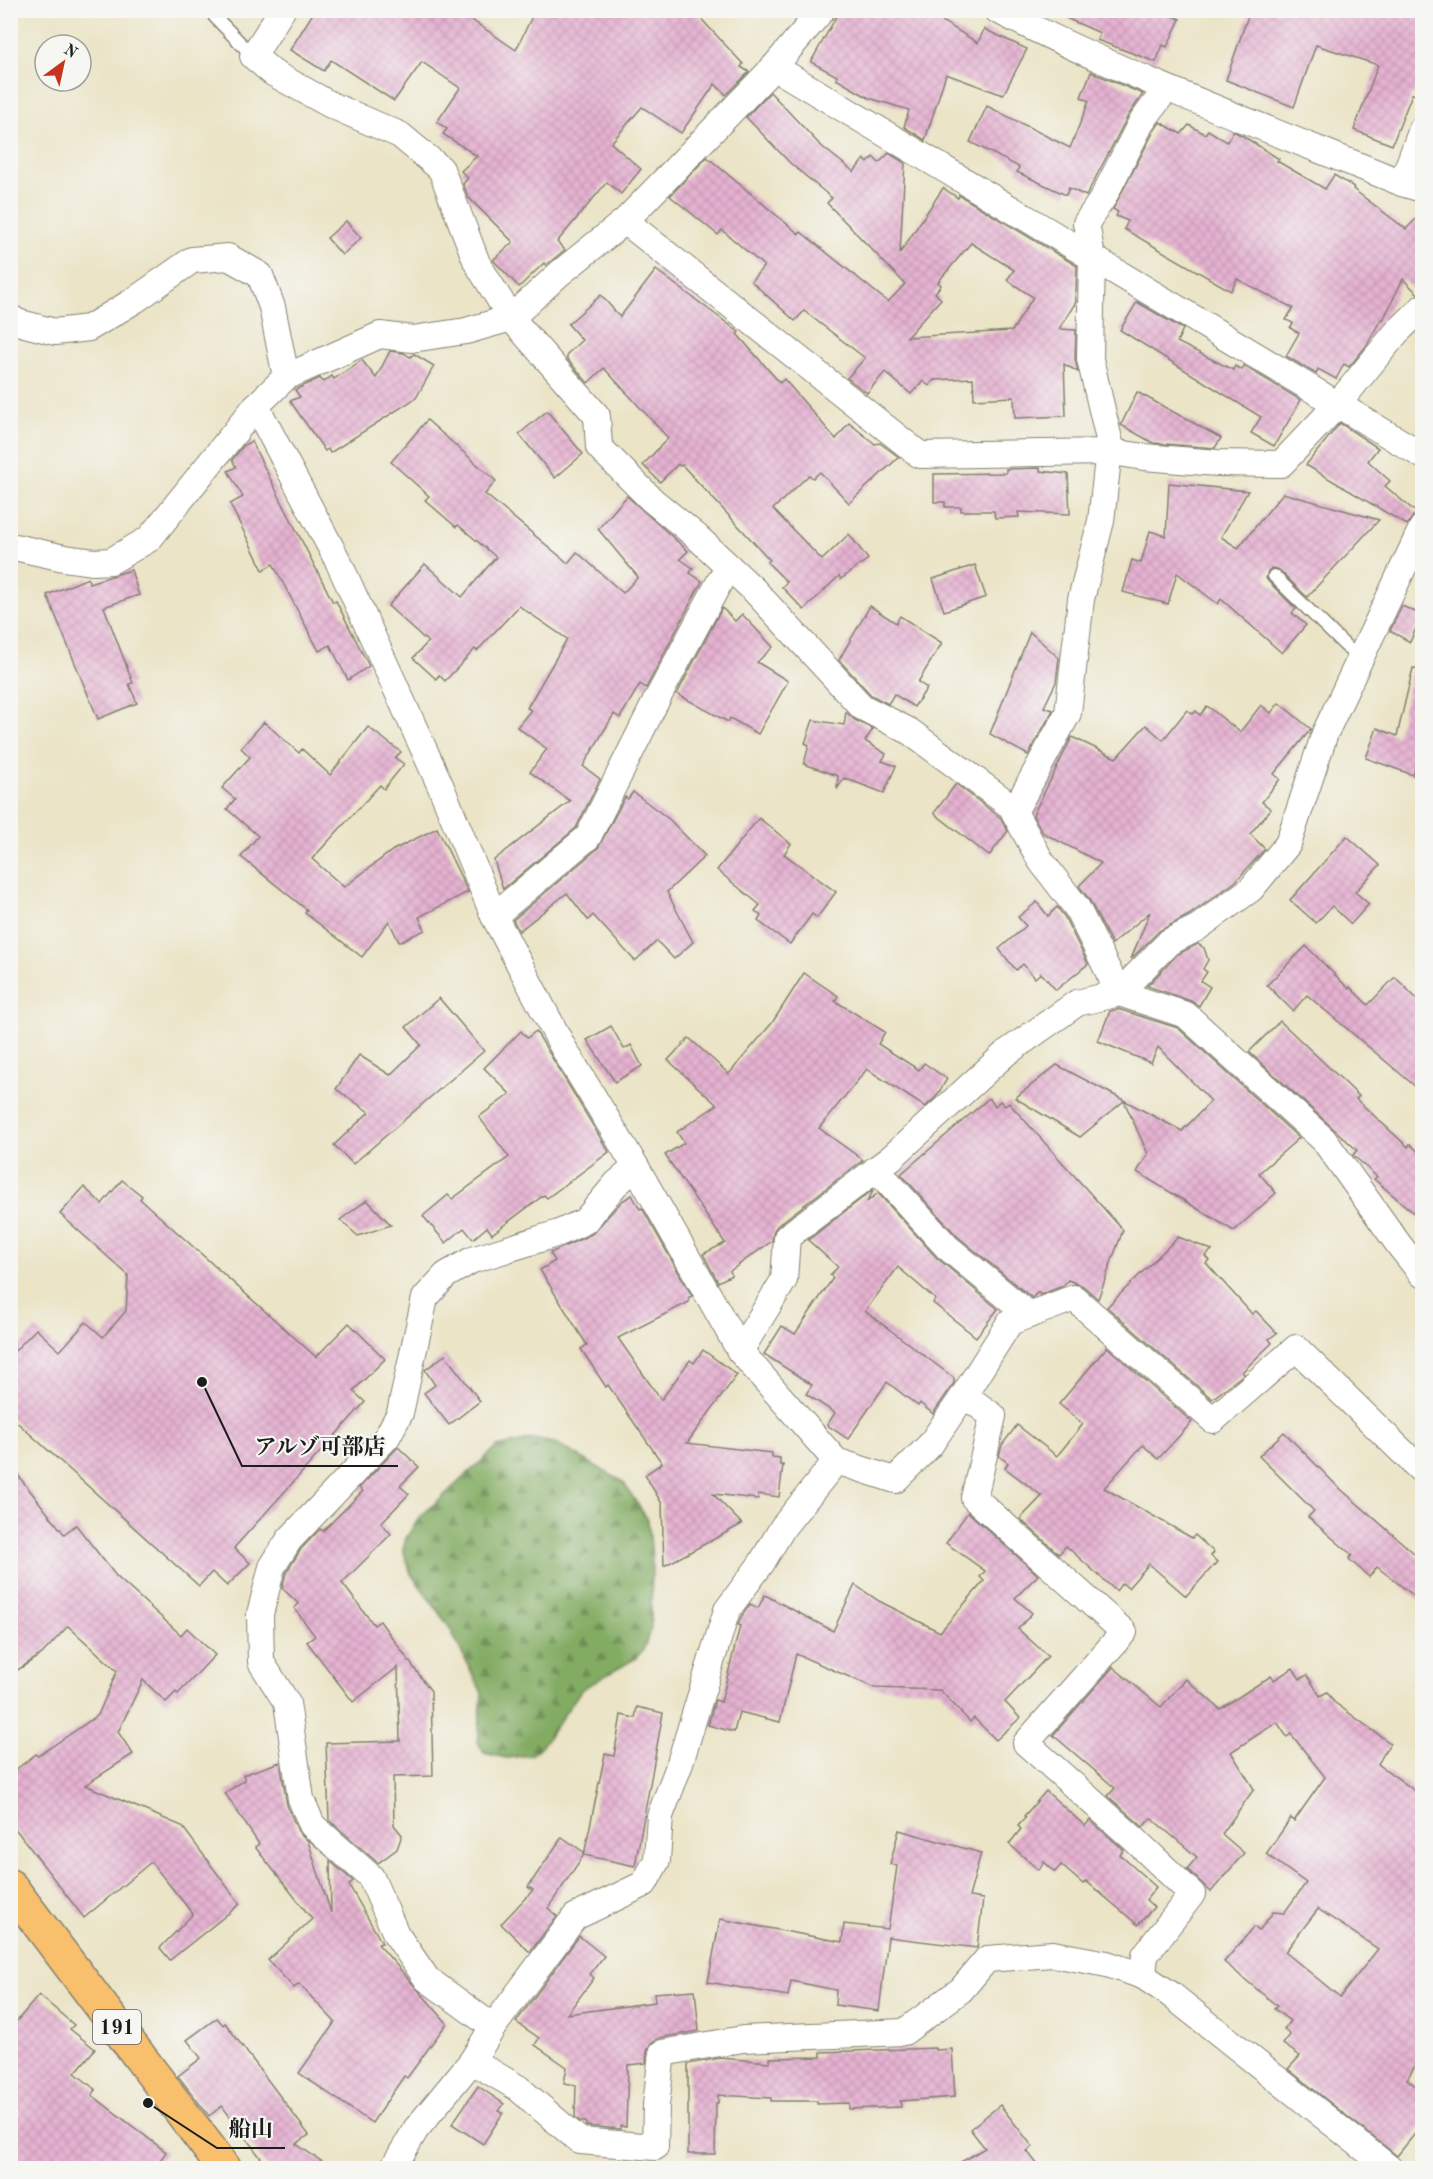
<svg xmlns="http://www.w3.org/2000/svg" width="1433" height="2179" viewBox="0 0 1433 2179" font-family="'Old Standard TT','Noto Serif JP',serif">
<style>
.forest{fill:url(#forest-firs);stroke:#506440;stroke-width:1.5}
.building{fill:url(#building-cross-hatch);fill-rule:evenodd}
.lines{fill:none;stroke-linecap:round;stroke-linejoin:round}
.service-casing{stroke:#848072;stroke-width:15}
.minor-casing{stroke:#848072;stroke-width:28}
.trunk-casing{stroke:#848072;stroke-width:36}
.service{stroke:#fff;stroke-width:12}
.minor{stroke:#fff;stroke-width:26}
.trunk{stroke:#f8bf6c;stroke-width:33}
.labels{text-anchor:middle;stroke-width:4.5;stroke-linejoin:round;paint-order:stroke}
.shield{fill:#f6f6f2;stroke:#5d5d5c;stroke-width:1.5}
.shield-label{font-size:20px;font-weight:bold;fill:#1c1c1c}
.leader{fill:none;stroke:#1c1c1c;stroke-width:2}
.callout-dot{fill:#1c1c1c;stroke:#f6f6f2;stroke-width:2}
.callout-label{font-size:22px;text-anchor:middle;font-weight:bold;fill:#1c1c1c;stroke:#f6f6f2;stroke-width:4.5;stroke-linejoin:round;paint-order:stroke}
</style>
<defs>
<pattern id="forest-firs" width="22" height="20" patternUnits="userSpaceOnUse" patternTransform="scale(1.5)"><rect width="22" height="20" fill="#83ac63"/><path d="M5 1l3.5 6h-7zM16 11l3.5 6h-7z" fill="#6a8b51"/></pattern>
<pattern id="building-cross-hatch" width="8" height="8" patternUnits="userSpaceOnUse" patternTransform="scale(1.5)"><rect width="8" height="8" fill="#e5b2d1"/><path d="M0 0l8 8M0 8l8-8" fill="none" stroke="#c498b3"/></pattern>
</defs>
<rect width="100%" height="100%" fill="#f6f6f2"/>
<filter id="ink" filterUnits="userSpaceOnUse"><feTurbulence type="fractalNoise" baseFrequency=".0167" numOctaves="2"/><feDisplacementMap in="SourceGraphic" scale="12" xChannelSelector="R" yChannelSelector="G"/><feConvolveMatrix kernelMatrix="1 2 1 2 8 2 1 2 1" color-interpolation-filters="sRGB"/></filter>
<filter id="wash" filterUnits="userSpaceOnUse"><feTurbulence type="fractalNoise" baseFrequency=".008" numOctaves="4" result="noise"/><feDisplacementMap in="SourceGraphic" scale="24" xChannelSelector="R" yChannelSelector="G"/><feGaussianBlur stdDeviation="1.35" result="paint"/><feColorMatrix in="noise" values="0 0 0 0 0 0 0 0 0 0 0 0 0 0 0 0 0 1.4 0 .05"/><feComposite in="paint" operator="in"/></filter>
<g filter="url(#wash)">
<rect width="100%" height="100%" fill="#ebe4c7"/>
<path class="forest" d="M534,1439L558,1444L623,1482L648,1520L652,1556L651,1628L643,1650L635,1659L582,1689L541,1747L531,1755L507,1758L484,1753L478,1742L482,1693L448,1625L411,1574L403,1550L406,1538L419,1518L497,1447Z"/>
<g id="blocks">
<g class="building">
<path d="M315,10H457L516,50L535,10H693L743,64L741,67L749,72L726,95L715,84L681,133L642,107L611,143L641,169L621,194L607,182L557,242L565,250L546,265L544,263L519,287L493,260L513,242L468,197L463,184L468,178L461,171L477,156L443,134L447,129L437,122L460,88L422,62L394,101L331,60L324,71L290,50Z"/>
<path d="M840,10H924L978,43L984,29L1027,49L1003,95L946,74L925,140L904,127L909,110L869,98L836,79L837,76L811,62Z"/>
<path d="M1048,10H1159L1180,19L1167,47L1163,45L1156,62L1097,40L1100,33Z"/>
<path d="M1250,10H1422V97L1412,94L1392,145L1354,130L1378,65L1316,45L1294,107L1226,80Z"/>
<path d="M1091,72L1143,94L1128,116L1086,196L1069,188L1066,195L1017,172L1019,167L970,142L987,106L1070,148L1089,101L1081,97Z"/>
<path d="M770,92L820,145L854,172L864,159L868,163L873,157L879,163L889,153L905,163L900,253L943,188L958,198L959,195L1077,266L1076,291L1075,294L1076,302L1059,329L1076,330L1075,359L1078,372L1064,364L1066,416L1015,418L1014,397L974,399L973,378L934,380L929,386L923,381L911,394L885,372L867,393L847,378L865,358L804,311L795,321L751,281L764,266L722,230L718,235L670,196L707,157L799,234L801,232L888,302L905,284L827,203L832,198L790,163L746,117ZM971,243L1014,270L1007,280L1033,297L1012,331L907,337L941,299L935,293L941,285L938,282Z"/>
<path d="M1160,122L1181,134L1189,125L1205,134L1208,130L1227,142L1233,131L1243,136L1279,159L1277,161L1325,189L1334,175L1354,187L1353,189L1406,229L1422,213V293L1418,294L1403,279L1383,320L1381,319L1367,345L1349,367L1344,364L1336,379L1318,369L1316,374L1286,356L1299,333L1290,328L1293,323L1286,320L1293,308L1237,279L1231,291L1124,229L1128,221L1116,216L1118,212L1113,209L1154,131Z"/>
<path d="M346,221L361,238L342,255L327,238Z"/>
<path d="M656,270L739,332L737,334L780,383L784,379L836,439L849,423L875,444L880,443L899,457L849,503L820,472L813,478L809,475L773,509L822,560L849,534L868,559L841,579L839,576L804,610L782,587L787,582L767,562L770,560L682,465L680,466L678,464L660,482L643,465L668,438L604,368L588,383L567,359V354L582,340L568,324L601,295L620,317Z"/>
<path d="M1137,302L1183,329L1177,342L1233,370L1235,366L1242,370L1244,366L1301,400L1274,446L1251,433L1261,417L1120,330Z"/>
<path d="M390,351L404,353L410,357L414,354L434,366L416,398L330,453L328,449L325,451L290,401L300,397L295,390L320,378L323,382L332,376L334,379L362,360L376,378Z"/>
<path d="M1137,392L1221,438L1215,448L1153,443L1121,425Z"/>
<path d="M547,411L583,454L555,478L519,434Z"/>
<path d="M427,420L496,481L485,494L568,563L577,552L623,593L638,577L598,529L627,496L688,551L680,559L693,568L690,573L702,581L646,688L640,684L620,718L614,714L583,766L600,779L576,828L503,889L494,860L570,801L530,772L547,749L517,727L531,710L527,708L567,639L519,606L477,651L475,649L445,681L439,675L436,679L413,658L428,642L388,606L425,564L462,597L496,557L458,525L456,527L425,500L429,496L391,462Z"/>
<path d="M1340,423L1378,448L1368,461L1390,481L1385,486L1418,514L1413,516L1407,525L1306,465Z"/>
<path d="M251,441L333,602L336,601L369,666L348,680L330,645L319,651L273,564L263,570L230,504L243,497L228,471L236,467L232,460L243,446Z"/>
<path d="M1040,468V471L1068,474L1070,514L1018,512L1019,517L995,518L994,511H961V507H945V502H934V474L1006,473V469Z"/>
<path d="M1169,483L1248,491L1221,537L1238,548L1283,493L1379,520L1307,597L1279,570L1272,568L1268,571L1266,578L1268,581L1296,609L1292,613L1306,625L1282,653L1221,599L1218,604L1177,573L1168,604L1123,592L1132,560L1141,563L1150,531L1166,536Z"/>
<path d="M975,565L986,597L944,611L933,579Z"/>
<path d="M131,570L139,595L104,607L133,683L129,684L137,703L98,719L47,595L88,578L89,583Z"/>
<path d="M870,606L896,623L900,616L942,643L918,682L927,688L914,707L894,694L888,704L871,695L839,660Z"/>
<path d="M1402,606L1422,615L1410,642L1390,631Z"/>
<path d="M722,608L735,621L742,614L773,647L757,662L788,681L758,734L730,718L728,722L677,694Z"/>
<path d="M1030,632L1059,658L1056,682L1044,707L1053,710L1028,755L990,734Z"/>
<path d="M1413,668L1422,669V748L1413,775L1366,758L1377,728L1397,736Z"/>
<path d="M1279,703L1311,729L1274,774L1280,779L1262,802L1271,809L1250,834L1265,849L1235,882L1189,915L1159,931L1131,959L1150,912L1112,944L1090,901L1079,886L1101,863L1043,833L1033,815L1072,737L1116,758L1146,725L1163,740L1187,710L1193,714L1196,711L1200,715L1207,706L1240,732L1261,705L1271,713Z"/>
<path d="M846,712L855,720L873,729L865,741L886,754L882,761L896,766L884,793L844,778L837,789L838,776L804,764L809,745L805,743L813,720L844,725Z"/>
<path d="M264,722L299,753L302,749L330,775L368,727L401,752L395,758L404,764L384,789L380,785L312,859L344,887L393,850L437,828L468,892L419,917L425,930L399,942L389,921L362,957L305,913L307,910L241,857L258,836L227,809L235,799L222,788L250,757L241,748Z"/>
<path d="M956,784L1001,818L1008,831L989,856L934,813Z"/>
<path d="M633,792L670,820L705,856L667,892L693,942L674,959L657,941L635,961L593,915L588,920L567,893L519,931L513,920L598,848L625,797L628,799Z"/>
<path d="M759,818L791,844L784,854L836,892L817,918L812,914L790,944L758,921L761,916L755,911L760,905L717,870Z"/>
<path d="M1347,836L1380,865L1355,892L1369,904L1351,924L1332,906L1316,923L1290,900Z"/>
<path d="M1037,902L1048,916L1057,907L1064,916L1088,964L1056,990L1041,973L1035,978L1023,964L1016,970L999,949L1026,926L1018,917Z"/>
<path d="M1198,944L1204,948L1208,960L1203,969L1207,972L1201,981L1210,987L1199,1006L1191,1001L1147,986L1178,954Z"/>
<path d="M1306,946L1349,989L1350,987L1368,1005L1395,977L1422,1004V1092L1307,995L1293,1011L1267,985Z"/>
<path d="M804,973L838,996L835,1001L885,1032L878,1044L919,1070L924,1063L947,1079L936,1097L925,1107L867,1069L819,1128L863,1160L778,1225L774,1230L772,1241L730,1271L732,1275L718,1282L703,1254L725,1243L665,1155L684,1143L677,1132L717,1105L668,1060L689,1038L729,1074L772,1023Z"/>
<path d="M439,998L484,1051L353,1164L334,1145L369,1112L336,1089L359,1055L390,1075L421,1045L406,1027Z"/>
<path d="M1118,1009L1178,1028L1299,1138L1259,1173L1276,1193L1234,1231L1137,1172L1148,1154L1124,1101L1080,1137L1015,1098L1057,1065L1182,1131L1211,1101L1158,1047L1151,1063L1098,1041L1110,1011Z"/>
<path d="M1280,1021L1359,1096L1356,1099L1408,1147L1410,1144L1422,1155V1220L1374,1179L1377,1177L1353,1155L1357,1150L1249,1052Z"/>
<path d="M611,1026L624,1049L631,1045L642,1066L615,1082L587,1040Z"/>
<path d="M521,1031L527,1038L536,1031L609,1152L547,1198L544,1195L492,1234L487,1227L473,1239L464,1228L446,1243L423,1216L448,1195L452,1199L509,1157L479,1117L510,1094L484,1068Z"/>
<path d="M989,1098L995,1106L1000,1101L1005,1106L1009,1103L1123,1230L1098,1299L1083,1286L1068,1280L1063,1286L1040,1295L1038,1292L1032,1298L957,1236L901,1174Z"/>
<path d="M122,1180L142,1196L140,1199L316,1357L349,1323L385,1359L353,1391L365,1402L234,1548L250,1563L227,1586L212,1572L199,1586L10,1416V1356L36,1329L60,1351L86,1322L103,1337L126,1311L128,1275L60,1214L84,1187L102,1204Z"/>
<path d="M874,1189L867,1202L878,1193L936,1257L998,1309L976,1337L933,1303L935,1299L898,1267L865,1311L954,1378V1383L933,1414L920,1403L918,1406L887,1382L848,1439L827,1425L835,1413L806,1394L812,1385L764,1354L782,1326L795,1334L833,1278L830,1275L838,1267L808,1240Z"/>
<path d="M632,1195L640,1209L642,1208L692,1296L689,1297V1302L618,1338L661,1400L690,1360L694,1363L703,1350L737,1375L687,1443L772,1453V1457L780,1458V1465H783L779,1497L758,1494V1499L713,1494L742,1524L664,1566L662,1504L645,1475L662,1463L608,1385L606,1387L581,1349L587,1345L540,1270L555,1261L550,1253L592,1234L622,1201Z"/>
<path d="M367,1200L391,1225L358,1236L340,1220Z"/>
<path d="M1178,1237L1212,1250L1205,1256L1209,1260L1206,1263L1252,1314L1256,1311L1277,1333L1269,1339L1272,1343L1242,1372L1244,1374L1212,1399L1107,1307Z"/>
<path d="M1107,1347L1192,1422L1158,1459L1143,1445L1104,1488L1192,1538L1195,1535L1214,1552L1211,1556L1217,1562L1186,1596L1149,1564L1128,1588L1122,1583L1116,1591L1066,1546L1059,1554L1020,1519L1042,1496L1005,1468L1008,1463L999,1456L1002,1445L1017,1425L1057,1456L1083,1424L1059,1404Z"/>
<path d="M445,1355L480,1401L449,1425L424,1393L435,1385L425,1370Z"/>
<path d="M1284,1432L1336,1485L1422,1560V1602L1377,1567L1369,1577L1349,1559L1352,1555L1308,1517L1314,1511L1259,1456Z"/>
<path d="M398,1447L419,1467L400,1486L409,1494L381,1523L391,1534L342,1583L374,1625L380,1621L431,1691L433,1776L393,1777L394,1825L402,1835L397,1849L378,1863L329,1820L326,1743L400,1741L398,1667L353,1702L307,1642L315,1636L294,1608L299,1604L282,1588L286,1573L301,1549L320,1529L323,1531L363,1491L359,1488Z"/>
<path d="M10,1465L64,1534L76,1525L116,1576L181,1635L187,1628L215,1655L178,1694L176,1692L166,1702L143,1680L118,1732L133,1754L85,1785L182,1826L240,1904L170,1960L160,1948L193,1914L151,1862L84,1918L10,1822V1774L36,1754L38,1756L98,1715L117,1671L68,1626L42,1654L10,1675Z"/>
<path d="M968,1512L1038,1575L1015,1598L1032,1613L1018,1629L1048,1656L1005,1702L1020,1718L996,1740L974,1718L970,1722L940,1690L875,1688L796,1654L780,1722L739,1712L734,1732L708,1725L715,1700L721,1702L740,1626L738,1625L741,1617L750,1604L758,1608L765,1595L833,1631L855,1585L879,1601L940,1632L984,1581L980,1577L985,1571L946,1543Z"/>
<path d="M1113,1667L1161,1707L1186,1679L1220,1709L1271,1676L1274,1680L1293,1668L1300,1679L1307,1675L1320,1696L1327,1692L1334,1702L1390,1743L1378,1764L1422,1796V2055L1407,2079L1422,2091V2125L1397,2156L1288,2069L1300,2056L1283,2044L1290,2035L1284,2029L1290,2021L1274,2009L1277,2006L1224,1962L1254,1927L1259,1931L1273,1912L1284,1913L1306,1883L1266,1854L1291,1818L1294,1821L1325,1777L1291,1734L1287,1737L1277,1722L1231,1752L1254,1789L1222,1834L1244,1853L1211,1892L1187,1869L1197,1857L1151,1818L1143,1827L1108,1796L1115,1788L1053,1735ZM1318,1909L1378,1949L1340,1997L1285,1952Z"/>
<path d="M637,1707L663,1713L635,1866L584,1855L605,1754L614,1756L621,1715L635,1718Z"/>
<path d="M280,1762L287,1805L298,1831L308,1841L331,1913L330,1861L353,1881L349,1885L382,1943L378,1944L447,2023L407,2078L404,2076L372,2123L299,2073L335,2022L299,1984L294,1988L268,1960L312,1919L255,1847L259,1844L225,1793L245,1780L243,1775Z"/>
<path d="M1046,1791L1085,1826L1090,1820L1124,1850L1120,1855L1156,1887L1146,1900L1154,1907L1138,1925L1086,1881L1083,1884L1061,1865L1055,1872L1044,1862L1039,1870L1009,1844L1021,1829L1018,1826L1026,1817L1024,1816Z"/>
<path d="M899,1830L981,1853L969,1897L983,1899L977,1948L888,1937L879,2011L835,2005L836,1990L791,1981L788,1996L708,1982L720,1919L842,1942L844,1924L888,1929L897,1866L890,1864Z"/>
<path d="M562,1837L585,1853L548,1908L557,1916L530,1952L501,1924L533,1890L528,1887Z"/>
<path d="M579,1936L604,1956L590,1974L594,1978L567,2014L655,2002L654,1993L695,1990L699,2031L659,2038L651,2043L647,2051L646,2063L628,2065L626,2127L620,2126V2129L586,2126V2122H581L575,2117L576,2085L564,2083L567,2067L535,2045L539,2038L516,2022Z"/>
<path d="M39,1995L74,2025L70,2029L95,2049L75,2073L96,2090L92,2095L166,2152L154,2169H10V2029Z"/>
<path d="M217,2018L223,2025L225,2023L309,2135L296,2144L333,2169H269L222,2106L209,2116L178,2076L201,2058L187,2040Z"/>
<path d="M936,2048V2050L952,2049L955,2097L900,2101L901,2107L849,2109V2103L817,2104V2101H771V2098L718,2095V2103H716L715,2154H688V2064L720,2058L770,2062V2058L821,2057V2052Z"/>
<path d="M478,2086L504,2104L499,2111L503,2113L483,2144L452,2124Z"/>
<path d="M1000,2105L1033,2147L1027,2151L1041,2169H949L985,2148L970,2129Z"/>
</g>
</g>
</g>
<g filter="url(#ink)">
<use href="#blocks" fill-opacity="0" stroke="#848072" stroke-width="1.5"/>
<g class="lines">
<g class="service-casing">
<g id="service">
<path d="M212,10L215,17L253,56"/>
<path d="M1274,576L1360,660"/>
</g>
</g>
<g class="minor-casing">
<g id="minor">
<path d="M282,10L253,56L273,73L331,105L400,135L441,169L477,263L511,318L597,416L599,447L652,500L696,536L754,590L862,707L909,731L1015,809"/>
<path d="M997,10C1128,77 1266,128 1402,183L1422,189"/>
<path d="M774,67L1422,455"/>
<path d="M1166,89L1141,123L1103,198L1086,223L1092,257L1090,359L1112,452L1108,459L1101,521L1081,599L1068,713L1014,812L1041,861L1077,908L1119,993L1186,1015L1324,1140L1399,1245L1422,1274"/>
<path d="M1402,183L1422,129"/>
<path d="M625,221L920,455L1112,452L1144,457L1217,463L1281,464L1337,405L1396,333L1422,308"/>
<path d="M10,317L17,322L55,332L89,328L135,300L192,260L228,257L260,275L272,307L286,377"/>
<path d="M256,406L339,563L441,787L494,916L564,1049L636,1167L740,1351L836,1461L895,1480L930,1445L964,1395L1010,1322L1074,1298L1213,1420L1296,1348L1422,1471"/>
<path d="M10,546L64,558L94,562L111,561L149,539L256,406L286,377L380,335L412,339L466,331L511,318L560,273L625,221L774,67L822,10"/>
<path d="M494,916L588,837L657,699L728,566"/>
<path d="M876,1169L947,1247L1029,1315"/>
<path d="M740,1351L784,1280L787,1237L891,1158L1006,1053L1077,1003L1119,993L1169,942L1197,928L1251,889L1288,844L1325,733L1422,528"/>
<path d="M964,1395L993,1416L974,1498L1124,1632L1026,1743L1134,1839L1192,1894L1145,1955L1143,1976"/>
<path d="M493,2027L427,1979L396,1934L371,1877L312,1825L301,1799L287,1703L261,1662L260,1614L272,1567L289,1540L387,1437L400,1413L425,1298L446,1275L472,1260L559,1233L585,1221L616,1184L636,1167"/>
<path d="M472,2061L518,2088L580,2141L655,2147L656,2105L662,2053L743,2039L904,2032L961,1990L987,1959L1053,1954L1107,1964L1143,1976L1170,1994L1389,2168"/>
<path d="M393,2168L416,2129L472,2061L493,2027L575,1917L644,1884L657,1860L660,1816L679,1766L727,1610L761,1564L783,1527L836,1461"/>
</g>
</g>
<g class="trunk-casing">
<path id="trunk" d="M10,1886L224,2168"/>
</g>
<use href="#service" class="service"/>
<use href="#minor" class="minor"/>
<use href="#trunk" class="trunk"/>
</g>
</g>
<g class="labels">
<rect class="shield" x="93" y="2010" width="48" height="34" rx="4.5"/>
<g class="shield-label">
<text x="117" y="2034">191</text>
</g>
</g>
<path class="leader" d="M202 1382L242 1466H398M148 2103L217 2148H285"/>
<g class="callout-dot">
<circle cx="202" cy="1382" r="6"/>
<circle cx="148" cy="2103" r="6"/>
</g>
<g class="callout-label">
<text x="320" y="1454">アルゾ可部店</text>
<text x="251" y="2136">船山</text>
</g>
<rect width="1433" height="2179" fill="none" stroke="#f6f6f2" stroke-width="36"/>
<g transform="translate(63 63) rotate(33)"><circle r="28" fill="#f6f6f2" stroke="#9f9f9c" stroke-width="1.5"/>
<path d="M0-4.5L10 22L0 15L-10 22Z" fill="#c8321e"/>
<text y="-9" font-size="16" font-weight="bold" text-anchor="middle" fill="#1c1c1c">N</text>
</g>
</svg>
